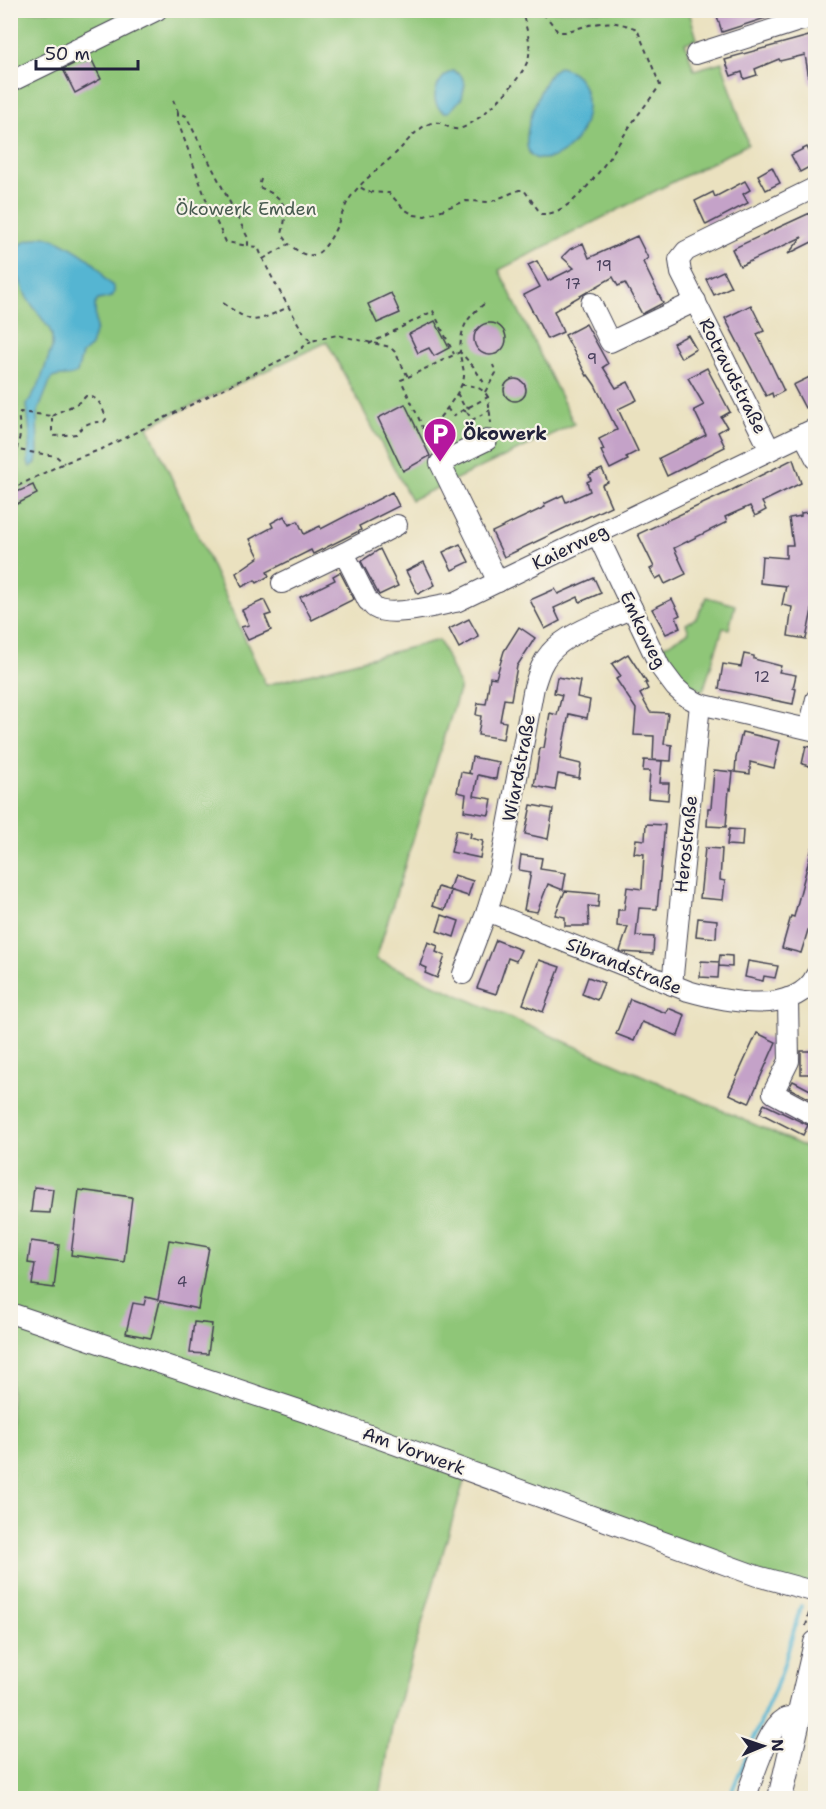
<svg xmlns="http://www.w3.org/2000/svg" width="826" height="1809" viewBox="0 0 826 1809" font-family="'Shantell Sans',sans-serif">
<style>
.green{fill:#8fc678;stroke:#58745a;stroke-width:1.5}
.water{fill:#54b5d2;stroke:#3b6c86;stroke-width:1.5}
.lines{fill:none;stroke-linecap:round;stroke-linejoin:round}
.stream{stroke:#54b5d2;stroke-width:4}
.building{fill:#c4a2c8}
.minor-casing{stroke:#403f4f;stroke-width:22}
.major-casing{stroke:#403f4f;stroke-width:26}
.path{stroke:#403f4f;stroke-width:2;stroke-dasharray:4.5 4.5;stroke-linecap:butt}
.minor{stroke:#fff;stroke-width:20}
.major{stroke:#fff;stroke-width:24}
.labels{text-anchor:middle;stroke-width:4.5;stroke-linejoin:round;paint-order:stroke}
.number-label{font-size:15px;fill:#4a425e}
.park-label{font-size:18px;fill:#485b50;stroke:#f7f3e8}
.street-label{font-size:18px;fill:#22223b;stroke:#f7f3e8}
.poi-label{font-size:18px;font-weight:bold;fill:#22223b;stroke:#f7f3e8;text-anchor:start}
</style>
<rect width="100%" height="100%" fill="#f7f3e8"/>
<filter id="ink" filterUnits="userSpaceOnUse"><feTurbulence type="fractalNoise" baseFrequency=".0167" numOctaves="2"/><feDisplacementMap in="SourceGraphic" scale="12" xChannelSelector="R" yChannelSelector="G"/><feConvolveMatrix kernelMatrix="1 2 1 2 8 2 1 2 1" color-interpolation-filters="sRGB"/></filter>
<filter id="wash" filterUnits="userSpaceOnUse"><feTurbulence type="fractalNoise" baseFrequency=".008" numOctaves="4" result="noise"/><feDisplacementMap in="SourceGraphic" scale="24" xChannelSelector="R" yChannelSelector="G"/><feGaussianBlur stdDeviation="1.35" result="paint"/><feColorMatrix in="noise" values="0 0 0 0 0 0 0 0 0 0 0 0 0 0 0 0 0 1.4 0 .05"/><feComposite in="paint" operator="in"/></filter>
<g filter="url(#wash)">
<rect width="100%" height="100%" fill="#eae1bf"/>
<g class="green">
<path d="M11,11H689L697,39L685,43L694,70L722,62L748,144L499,270L574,424L411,500L327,342L148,426L266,685L439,640L460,687L376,959L815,1151V1592L467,1471L393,1722L380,1798H11Z"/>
<path d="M707,597L735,605L729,629L723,628L703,691C682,683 672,667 662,647L689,632L686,624L696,618Z"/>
</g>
<g class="water">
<path d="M559,67C605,75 591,157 542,159C508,161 540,84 552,72C553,70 557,68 559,67Z"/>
<path d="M453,71L461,75L465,84L462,98L449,112H445C426,104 437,76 453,71Z"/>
<path d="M44,236C60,239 101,262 104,278L114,287V292L112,297L98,300L95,304L96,329L91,346L82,354L77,373C68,379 59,373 51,379L37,414L38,452L36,463L30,467L28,462L30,434L27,405L40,382L52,347V335L49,328L27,298L17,273L15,260L19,246L26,241Z"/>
</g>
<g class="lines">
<path class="stream" d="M729,1798L781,1674L801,1606"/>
</g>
<g id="blocks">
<g class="building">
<path d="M732,10H780L781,13L722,32L717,16Z"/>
<path d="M816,34V83L810,84L805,55L780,61L779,59L755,69L757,75L744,79L742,72L731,76L725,60L732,58V57Z"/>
<path d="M90,56L101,79L75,93L63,69Z"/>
<path d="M807,147L815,164L800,172L791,155Z"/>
<path d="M772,167L780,183L766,190L758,175Z"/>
<path d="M745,181L750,190L743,194L748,203L706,225L695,201L713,192L715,197Z"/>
<path d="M810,213L816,222V240L788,254L802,237L740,266L732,249Z"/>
<path d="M637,236L648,258L643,262L663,303L642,314L625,283L618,286L613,277L554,311L563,332L547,339L524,295L540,287L528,265L537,261L548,281L574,268L562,257L570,249L583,243L589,258Z"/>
<path d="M723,271L731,287L714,295L706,279Z"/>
<path d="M391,293L400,313L377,323L368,304Z"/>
<path d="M751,305L764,331L757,334L784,391L773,397L772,393L766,396L725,318Z"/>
<path d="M435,321L449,348L434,356L429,348L418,353L409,334Z"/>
<circle cx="490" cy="339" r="16"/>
<path d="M586,324L608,364L603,367L616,388L628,382L637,400L618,409L638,451L626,457L628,460L610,469L601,451L604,450L599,439L617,430L595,385L588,375L587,376L565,335Z"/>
<path d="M688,335L696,349L681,358L673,343Z"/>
<path d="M707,368L730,412L721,417L727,427L718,432L725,447L667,476L659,458L706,435L694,410L704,405L688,378Z"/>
<path d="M816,374V403L805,408L793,385Z"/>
<circle cx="515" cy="390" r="11"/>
<path d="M405,404L430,456L403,471L378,418Z"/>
<path d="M793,459L801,483L762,502L766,510L755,516L750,506L725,517L727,522L674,548L686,574L665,584L661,576L656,579L650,569L654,567L638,534L728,492Z"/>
<path d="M602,469L608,482L602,485L611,506L504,557L492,532L545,507L544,504L563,495L566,502L590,491L587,482L591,480L589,475Z"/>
<path d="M33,485L37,494L15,505L10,495Z"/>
<path d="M392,492L399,506L359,526L361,530L313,554L311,550L267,572L269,576L257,583L255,580L242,587L236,573L259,557L250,539L273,527L271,523L284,516L289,525L298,521L304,534L320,526L321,529Z"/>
<path d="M816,511V591L806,639L788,636L792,607L782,605L786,586L760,583L762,556L786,558V545H793L789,518L801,516V513Z"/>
<path d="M460,544L469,562L452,570L443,552Z"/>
<path d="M380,549L398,586L379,595L361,561Z"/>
<path d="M424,562L435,585L418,594L406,571Z"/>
<path d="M340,572L354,599L312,620L300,597L335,580L333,576Z"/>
<path d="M594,578L601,593L580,602L578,597L554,608L560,621L545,629L530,600L555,589L558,594Z"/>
<path d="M672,599L680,615L676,617L680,628L666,634L652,609Z"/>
<path d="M264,600L271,614L265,616L271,630L248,640L241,627L249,625L242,610Z"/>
<path d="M469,619L479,637L459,648L449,629Z"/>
<path d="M519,627L535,638L517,666L511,700L504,699L500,721L506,722L503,739L478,735L481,716L476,715L478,703L486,704L490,677L496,678L504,651Z"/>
<path d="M628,654L647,683H645L648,689L640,694L650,712L668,713L664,744L672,745L671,761L653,760L654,736L634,735L636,709L616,679L621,676L612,664Z"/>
<path d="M744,654L754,656V659L781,666L779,672L796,675L793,688L796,689L793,704L719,689L723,664L741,667Z"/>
<path d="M557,677L580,681L577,697L590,700L587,718L569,714L560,759L581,764L579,778L558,774L555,790L534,786L540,748H544L550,713L557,715L562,695L554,693Z"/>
<path d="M742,732L780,741L774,768L750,762V774L735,772L736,758Z"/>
<path d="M806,746L816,748V768L802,764Z"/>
<path d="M472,757L499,762L496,779L478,775L474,796L492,799L489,815L464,811L466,794L457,792L461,772L472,774L469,773Z"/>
<path d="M644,760L662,761L660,783H669L668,800L648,798L650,771H643Z"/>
<path d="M714,770L733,772L731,790L729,789L726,827L707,826L708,808H711Z"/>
<path d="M531,805L553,809L548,839L525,834Z"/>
<path d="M646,824L665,825L657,909L639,908L636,936L654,937L653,954L622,952L620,951L628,927L617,926L618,910H624L627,887L642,889L644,854L634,853L636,839L645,840Z"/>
<path d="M729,829L743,830L742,846L727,845Z"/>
<path d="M456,830L471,833L470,838L483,841L480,858L451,852Z"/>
<path d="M705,848L722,849L720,880L725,881L723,900L700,898Z"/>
<path d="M812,848L816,849V904L801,953L782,948L791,916L794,917Z"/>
<path d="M521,855L542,858L540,869L566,873L563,890L548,884L537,912L524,910L531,872L519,870Z"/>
<path d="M454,875L473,881L468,896L449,890Z"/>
<path d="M438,887L451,891L445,910L432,906Z"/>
<path d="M565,891L599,894L598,907L588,906L589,926H565V917L555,915Z"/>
<path d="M442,915L459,921L454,937L437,931Z"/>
<path d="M698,918L717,920L716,938L696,936Z"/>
<path d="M496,940L521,950L516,961L508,958L496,994L477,988Z"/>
<path d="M428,942L438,946L436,952L445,956L437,978L425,973L427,968L420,965Z"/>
<path d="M720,955L732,956V967L719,966V963L718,978L700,977L701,961L719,962Z"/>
<path d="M539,960L560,967L543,1012L523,1004Z"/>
<path d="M748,961L778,966L775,978L764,976L763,981L745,977Z"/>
<path d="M588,977L604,983L597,1000L582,994Z"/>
<path d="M630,999L666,1013L668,1008L685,1015L678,1036L642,1022L634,1041L616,1034Z"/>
<path d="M757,1033L776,1042L749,1103L729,1094Z"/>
<rect x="801" y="1051" width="15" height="23"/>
<path d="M793,1081L816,1093V1102L789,1088Z"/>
<path d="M764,1104L808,1125L803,1135L760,1113Z"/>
<path d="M34,1187L53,1189L50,1213L31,1212Z"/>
<path d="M79,1190L132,1197L124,1262L71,1255Z"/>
<path d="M169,1240L209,1247L198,1309L160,1301L151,1338L126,1333L133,1303L144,1305L146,1297L158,1300Z"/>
<path d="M31,1241L59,1245L54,1288L32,1285L35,1264L28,1263Z"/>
<path d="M194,1322L212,1324L208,1354L190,1353Z"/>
</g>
</g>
</g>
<g filter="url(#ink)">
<use href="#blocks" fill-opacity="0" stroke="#403f4f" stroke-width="1.5"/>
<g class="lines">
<g class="minor-casing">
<g id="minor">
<path d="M696,54L799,21L816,18"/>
<path d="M10,82L157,10"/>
<path d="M591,303L610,342L696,301"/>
<path d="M803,434L816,459"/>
<path d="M487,440L440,463L498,582"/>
<path d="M770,450L681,273L679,260L686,251L816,187"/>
<path d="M597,534L660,667L675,687L685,696L700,704L816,731"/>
<path d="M344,553L397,525"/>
<path d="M282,583L344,553L368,601C370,602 373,607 375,608C391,618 438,605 456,602L816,428"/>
<path d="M809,729L816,699"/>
<path d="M487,911L688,991C723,1001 796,1017 816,975"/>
<path d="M463,974L487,911L500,868L534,687C538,675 541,663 550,653C568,632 607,620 632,608"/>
<path d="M672,985L700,704"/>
<path d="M788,998L789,1061L773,1093L812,1114"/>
<path d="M10,1313L320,1417L757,1576L816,1592"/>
<path d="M751,1798L748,1794L749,1788C756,1771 768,1728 784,1719C788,1716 793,1717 798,1718"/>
</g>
</g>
<g class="major-casing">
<path id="major" d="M780,1798L816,1643"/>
</g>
<g class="path">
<path d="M173,100L178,112L186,116L248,238V246L258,247C270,278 289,306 305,336L311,341L337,335L390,347L395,352L408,377L401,380L432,447"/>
<path d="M178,112V122L207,202L226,242L248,246"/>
<path d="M261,179L259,187C285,198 289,206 282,234L289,244"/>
<path d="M263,259L289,244C295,249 304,257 313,255C329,252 340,217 347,203C359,181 384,166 401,148C410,138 427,117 442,124C448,126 451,130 459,129C479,124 527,76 529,55C531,42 526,27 523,15C544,9 546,16 558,32H565C594,24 607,17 637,29L660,85C652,97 643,108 635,119C616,145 578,217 541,214L524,190H519L490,202L466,201L425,216L414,215L404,209L389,193L368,192L360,187"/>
<path d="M223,303C257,327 253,322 289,307"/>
<path d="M484,304C465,319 461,328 460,352L473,366L486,386"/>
<path d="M369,344L433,311L454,354"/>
<path d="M408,377L460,352C460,360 464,367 464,375C465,388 436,424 426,432"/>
<path d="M461,385C473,385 482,387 488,397"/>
<path d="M485,392L496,373L493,365"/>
<path d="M457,393L464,406L463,410L467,412L469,407L464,406"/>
<path d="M469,407L488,397L491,423"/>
<path d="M447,408L453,416L463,410"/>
<path d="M467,412L472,420L490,410"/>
<path d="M52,416C64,408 76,407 86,396C99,396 103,408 106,419L104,422C89,422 85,423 76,434L55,436L52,431V416L20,412C17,420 21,425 20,434C20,439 17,443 17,450L56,456L64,463"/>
<path d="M10,490L64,463L102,449L295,353L311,341"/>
<path d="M806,1626L810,1609"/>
</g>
<use href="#minor" class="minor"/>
<use href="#major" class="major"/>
</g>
</g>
<defs>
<g id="parking-pin" transform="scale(1.725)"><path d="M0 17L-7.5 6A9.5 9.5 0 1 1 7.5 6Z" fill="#b5179e" stroke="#f7f3e8"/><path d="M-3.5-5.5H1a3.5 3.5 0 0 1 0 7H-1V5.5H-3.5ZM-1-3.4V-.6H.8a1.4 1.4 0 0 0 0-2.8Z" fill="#fff"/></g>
</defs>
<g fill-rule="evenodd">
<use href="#parking-pin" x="440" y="434"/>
</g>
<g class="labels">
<g class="number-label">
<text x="604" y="271">19</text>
<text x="573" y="289">17</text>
<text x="592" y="364">9</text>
<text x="762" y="682">12</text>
<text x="182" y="1287">4</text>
</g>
<g class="park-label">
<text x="246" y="215">Ökowerk Emden</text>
</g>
<g class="street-label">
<text transform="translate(733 376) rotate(63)" y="6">Rotraudstraße</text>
<text transform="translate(570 547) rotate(-26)" y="6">Kaierweg</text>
<text transform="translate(643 630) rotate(64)" y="6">Emkoweg</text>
<text transform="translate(519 768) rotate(-79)" y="6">Wiardstraße</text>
<text transform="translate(686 844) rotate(-84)" y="6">Herostraße</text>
<text transform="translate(624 966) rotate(22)" y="6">Sibrandstraße</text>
<text transform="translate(414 1451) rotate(20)" y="6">Am Vorwerk</text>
</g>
<g class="poi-label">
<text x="463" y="440">Ökowerk</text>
</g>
</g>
<rect width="826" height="1809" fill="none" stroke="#f7f3e8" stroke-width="36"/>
<g transform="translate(763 1746) rotate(88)" stroke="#f7f3e8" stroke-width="4.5" paint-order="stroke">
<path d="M0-4.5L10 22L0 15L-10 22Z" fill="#22223b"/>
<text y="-9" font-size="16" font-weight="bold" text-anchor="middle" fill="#22223b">N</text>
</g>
<path d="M36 60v9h102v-9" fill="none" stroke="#22223b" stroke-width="3"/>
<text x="45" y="60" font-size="18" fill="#22223b" stroke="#f7f3e8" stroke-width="4.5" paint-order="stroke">50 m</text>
</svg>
